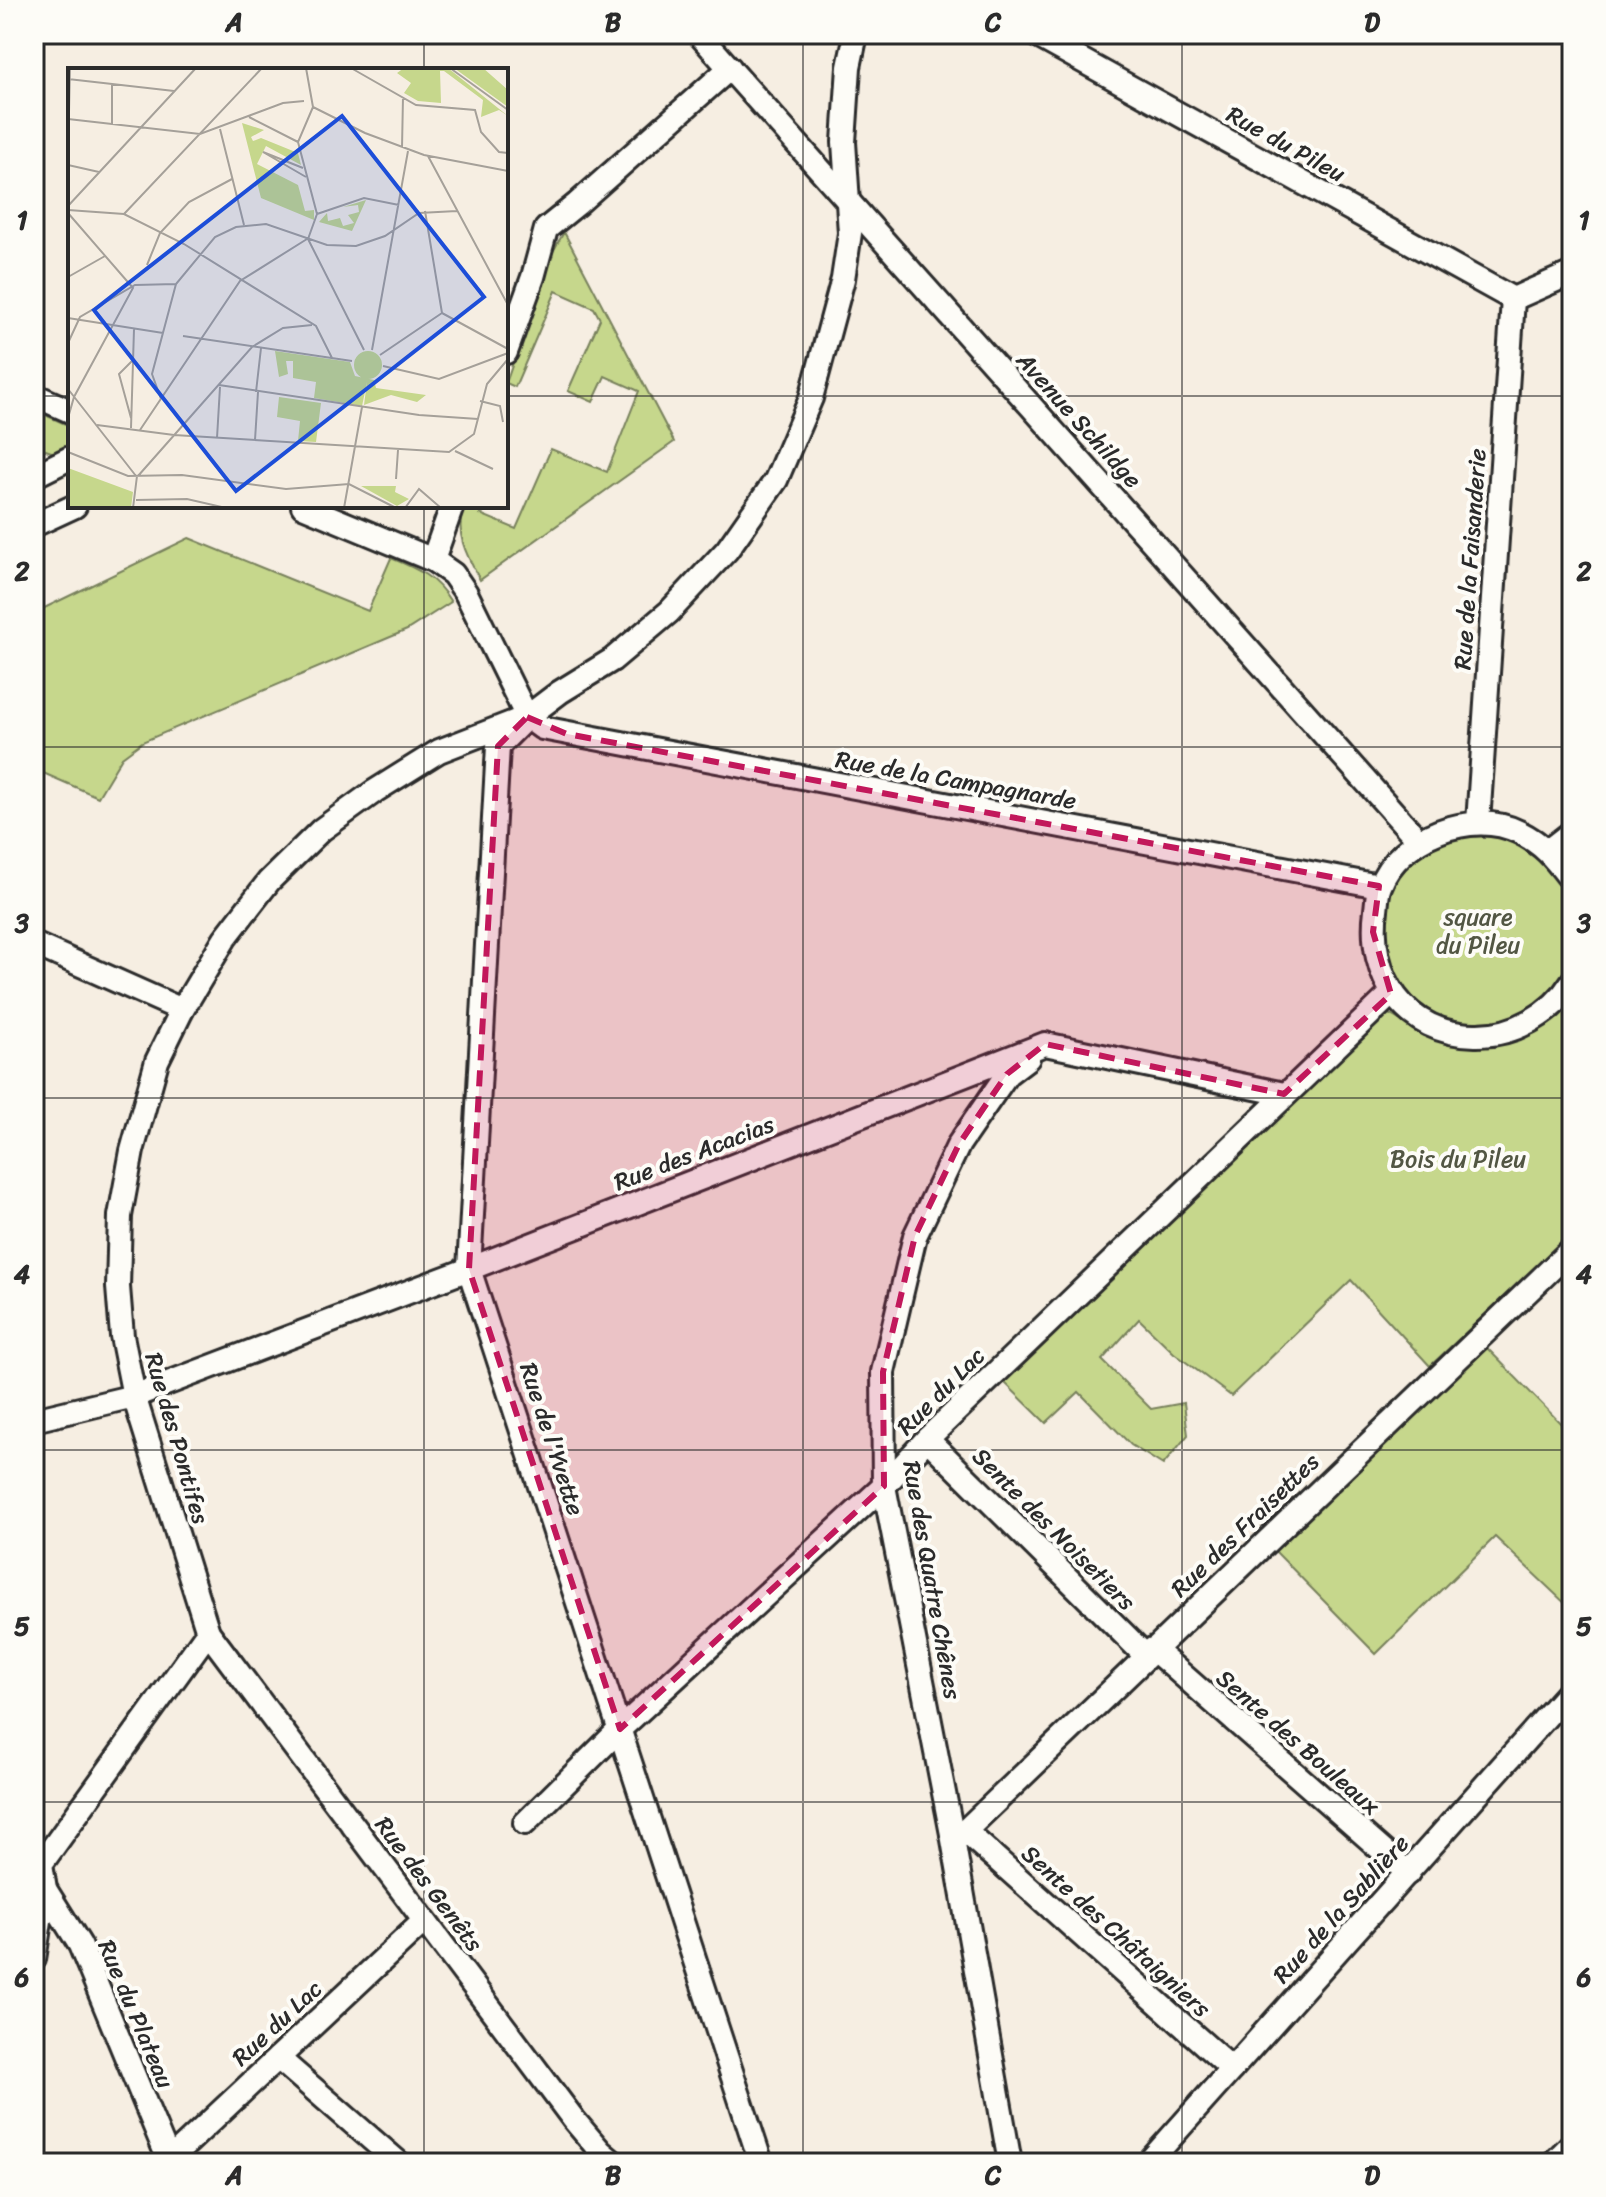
<svg xmlns="http://www.w3.org/2000/svg" width="1606" height="2197" viewBox="0 0 1606 2197" font-family="Sriracha,sans-serif">
<style>
.green{fill:#c6d78c;stroke:#78815c;stroke-width:2}
.lines{fill:none;stroke-linecap:round;stroke-linejoin:round}
.minor-casing{stroke:#2b2b2b;stroke-width:28}
.minor{stroke:#fdfcf7;stroke-width:22}
.marked{fill:#c2185b;fill-opacity:0.2;stroke:#c2185b;stroke-width:6;stroke-dasharray:16 10;stroke-linejoin:round}
.grid{fill:none;stroke:#2b2b2b;stroke-width:2;stroke-opacity:0.55}
.labels{text-anchor:middle;stroke-width:8;stroke-linejoin:round;paint-order:stroke}
.street-label{font-size:24px;fill:#2b2b2b;stroke:#fdfcf7}
.park-label{font-size:24px;fill:#525643;stroke:#fdfcf7}
.inset-road{fill:none;stroke:#a5a099;stroke-width:2}
.view{fill:#1d4ed8;fill-opacity:0.15;stroke:#1d4ed8;stroke-width:4}
.inset-edge{fill:none;stroke:#2b2b2b;stroke-width:4}
.neatline{fill:none;stroke:#2b2b2b;stroke-width:3}
.grid-label{font-size:26px;text-anchor:middle;font-weight:bold;fill:#2b2b2b}
</style>
<rect width="100%" height="100%" fill="#f6eee2"/>
<filter id="ink" filterUnits="userSpaceOnUse"><feTurbulence type="fractalNoise" baseFrequency=".0125" numOctaves="2"/><feDisplacementMap in="SourceGraphic" scale="16" xChannelSelector="R" yChannelSelector="G"/><feConvolveMatrix kernelMatrix="1 2 1 2 8 2 1 2 1" color-interpolation-filters="sRGB"/></filter>
<g filter="url(#ink)">
<g class="green">
<path d="M564,232L674,442L480,580C467,556 454,534 464,506H483L480,514L516,529L551,449L607,472L639,391L605,376L593,402L568,391L600,319L594,308L556,291L515,387L506,383L551,255Z"/>
<path d="M34,410L70,426V448L57,454L34,446Z"/>
<path d="M189,538L368,611L391,558C418,569 436,577 451,602L407,630L142,742L122,757L98,797L34,769V613Z"/>
<circle cx="1479" cy="929" r="95"/>
<path d="M1564,1008L1572,1017V1233L1430,1366L1351,1280L1231,1396L1174,1353L1139,1319L1102,1360L1151,1409L1184,1403L1188,1435L1163,1465L1131,1445L1079,1392L1046,1423L1003,1381L1386,1013C1398,1017 1407,1027 1418,1032C1479,1060 1509,1033 1564,1008Z"/>
<path d="M1487,1348L1572,1435V1610L1495,1537L1376,1654L1273,1549Z"/>
</g>
<g class="lines">
<g class="minor-casing">
<g id="minor">
<path d="M699,34L1419,841"/>
<path d="M1034,34L1513,299"/>
<path d="M1513,299L1572,273"/>
<path d="M506,352L533,277L546,229L577,204L730,68"/>
<path d="M34,395L70,411"/>
<path d="M34,476L70,458"/>
<path d="M303,506L433,560L453,574L466,593L527,717L542,728L1379,886"/>
<path d="M34,525L75,506"/>
<path d="M433,560L452,506"/>
<path d="M519,720L439,751L375,791L321,830L269,881L225,938L182,1010L157,1061L132,1151L120,1216L118,1287L122,1336L134,1396L208,1632L574,2120L601,2152L614,2163"/>
<path d="M1478,823L1513,299"/>
<path d="M1549,850L1572,832"/>
<path d="M1572,881C1555,859 1545,845 1519,832C1473,808 1398,837 1380,886C1377,893 1377,903 1376,910C1367,976 1405,1034 1475,1035C1514,1036 1552,1014 1572,982"/>
<path d="M34,944L182,1010"/>
<path d="M34,1420L134,1396L469,1269L1045,1044L1284,1094"/>
<path d="M927,1439L1146,1656"/>
<path d="M1153,1649L1408,1873"/>
<path d="M525,1823L620,1729L884,1486L927,1439L1391,994"/>
<path d="M965,1831L1232,2069"/>
<path d="M952,1834L965,1831L1572,1249"/>
<path d="M39,1889H45L80,1945L170,2163"/>
<path d="M34,1959L45,1889L41,1864L208,1632"/>
<path d="M278,2058L399,2163"/>
<path d="M166,2163L424,1921"/>
<path d="M761,2163L469,1269L498,746L527,717L560,692L612,660L669,612L727,550L776,480L811,398L843,279L850,233L844,142L849,67L856,34"/>
<path d="M1010,2163L952,1834L884,1486L883,1372L915,1236L959,1144L1007,1074L1028,1058"/>
<path d="M1148,2163L1572,1688"/>
<path d="M1553,2163L1572,2144"/>
</g>
</g>
<use href="#minor" class="minor"/>
</g>
</g>
<path class="marked" d="M527,717L567,734L1379,886L1373,932L1391,994L1284,1094L1045,1044L1007,1074L959,1144L915,1236L883,1372L884,1486L620,1729L469,1269L498,746Z"/>
<path class="grid" d="M424,34V70M803,34V2163M1182,34V2163M34,396H70M506,396H1572M424,506V2163M34,747H1572M34,1098H1572M34,1450H1572M34,1802H1572"/>
<g class="labels">
<g class="street-label">
<text transform="translate(1286 144) rotate(29)" y="8">Rue du Pileu</text>
<text transform="translate(1079 420) rotate(48)" y="8">Avenue Schildge</text>
<text transform="translate(1470 559) rotate(-86)" y="8">Rue de la Faisanderie</text>
<text transform="translate(956 780) rotate(10)" y="8">Rue de la Campagnarde</text>
<text transform="translate(694 1153) rotate(-21)" y="8">Rue des Acacias</text>
<text transform="translate(941 1391) rotate(-45)" y="8">Rue du Lac</text>
<text transform="translate(177 1438) rotate(74)" y="8">Rue des Pontifes</text>
<text transform="translate(552 1439) rotate(72)" y="8">Rue de l'Yvette</text>
<text transform="translate(1245 1525) rotate(-44)" y="8">Rue des Fraisettes</text>
<text transform="translate(1054 1529) rotate(45)" y="8">Sente des Noisetiers</text>
<text transform="translate(932 1580) rotate(80)" y="8">Rue des Quatre Chênes</text>
<text transform="translate(1298 1742) rotate(41)" y="8">Sente des Bouleaux</text>
<text transform="translate(429 1884) rotate(53)" y="8">Rue des Genêts</text>
<text transform="translate(1341 1909) rotate(-48)" y="8">Rue de la Sablière</text>
<text transform="translate(1116 1931) rotate(42)" y="8">Sente des Châtaigniers</text>
<text transform="translate(136 2014) rotate(67)" y="8">Rue du Plateau</text>
<text transform="translate(277 2023) rotate(-43)" y="8">Rue du Lac</text>
</g>
<g class="park-label">
<text x="1478" y="925">square<tspan x="1478" dy="28">du Pileu</tspan></text>
<text x="1458" y="1167">Bois du Pileu</text>
</g>
</g>
<g transform="translate(68 68)">
<rect width="440" height="440" fill="#f6eee2"/>
<path d="M336,0H380L440,48L431,42L413,49L415,32L376,3H372L373,35L350,33L336,25L343,15L329,5ZM386,0H415L440,22V39ZM174,55L196,62L183,69L185,73L193,70L230,85L233,97L198,78L189,96L230,117L237,143L246,142V152L193,130ZM298,132L284,163L251,154L259,145L260,153L272,150L275,158L286,155L280,147L291,144L290,137L275,139ZM207,283L282,294L287,308L306,312L308,320L358,327L349,334L323,327L296,337L299,314L294,338L246,330L248,314L225,310V293H218L220,306L211,309ZM286 297a14 14 0 1 1 28 0a14 14 0 1 1-28 0ZM211,329L253,335L248,374L230,373L232,353L209,349ZM0,400L65,424L63,440H0ZM293,418H328L327,424L341,431L329,438Z" fill="#c6d78c"/>
<path class="inset-road" d="M238,0L245,39L297,65L356,87L440,103M283,0L348,37L407,42L413,64L431,84L440,85M382,0L440,42M0,11L106,23M181,49L230,74M0,51L132,66L215,35L236,33M44,56V16M152,61L176,157M334,80L335,29M0,88L2,0M360,88L440,237M0,97L31,104M235,100L195,84L238,109M0,138L128,0M0,142L56,146L116,176L248,258L264,290M357,143L374,245M0,145L65,220L6,329L0,350M56,146L194,0M249,146L296,130L331,137M240,171L249,146L230,74L245,39M240,171L296,282M79,197L92,165L121,134L164,111M0,209L37,188M374,245L440,281M0,250L95,265M115,268L284,293M0,275L12,249L67,217L108,216M304,282L340,83M312,287L374,245M315,298L371,311L440,285M151,317L351,347L410,351M0,321L68,408M188,324L193,280M93,331L84,306L108,216L147,169L168,159L198,156L259,177L288,178L317,168L351,145L389,143M412,333L432,338L435,354M63,350L51,306L64,293M29,357L106,367L381,384L406,366L419,316L440,291M63,360L66,261M72,362L172,213L239,171M149,370L152,319M187,372L190,324M387,383L425,401M0,384L60,408L114,407L218,421L281,416L328,440M70,408L184,279L215,260L244,257M328,411L330,382M68,432L119,431L158,440M65,440L69,408M276,440L294,339M337,440L351,421L373,440"/>
<path class="view" d="M274,48L416,229L168,423L26,242Z"/>
<rect width="440" height="440" class="inset-edge"/>
</g>
<rect width="1606" height="2197" fill="none" stroke="#fdfcf7" stroke-width="88"/>
<rect x="44" y="44" width="1518" height="2109" class="neatline"/>
<g class="grid-label">
<text x="234" y="31">A</text>
<text x="613" y="31">B</text>
<text x="993" y="31">C</text>
<text x="1372" y="31">D</text>
<text x="22" y="229">1</text>
<text x="1584" y="229">1</text>
<text x="22" y="580">2</text>
<text x="1584" y="580">2</text>
<text x="22" y="932">3</text>
<text x="1584" y="932">3</text>
<text x="22" y="1283">4</text>
<text x="1584" y="1283">4</text>
<text x="22" y="1635">5</text>
<text x="1584" y="1635">5</text>
<text x="22" y="1986">6</text>
<text x="1584" y="1986">6</text>
<text x="234" y="2184">A</text>
<text x="613" y="2184">B</text>
<text x="993" y="2184">C</text>
<text x="1372" y="2184">D</text>
</g>
</svg>
